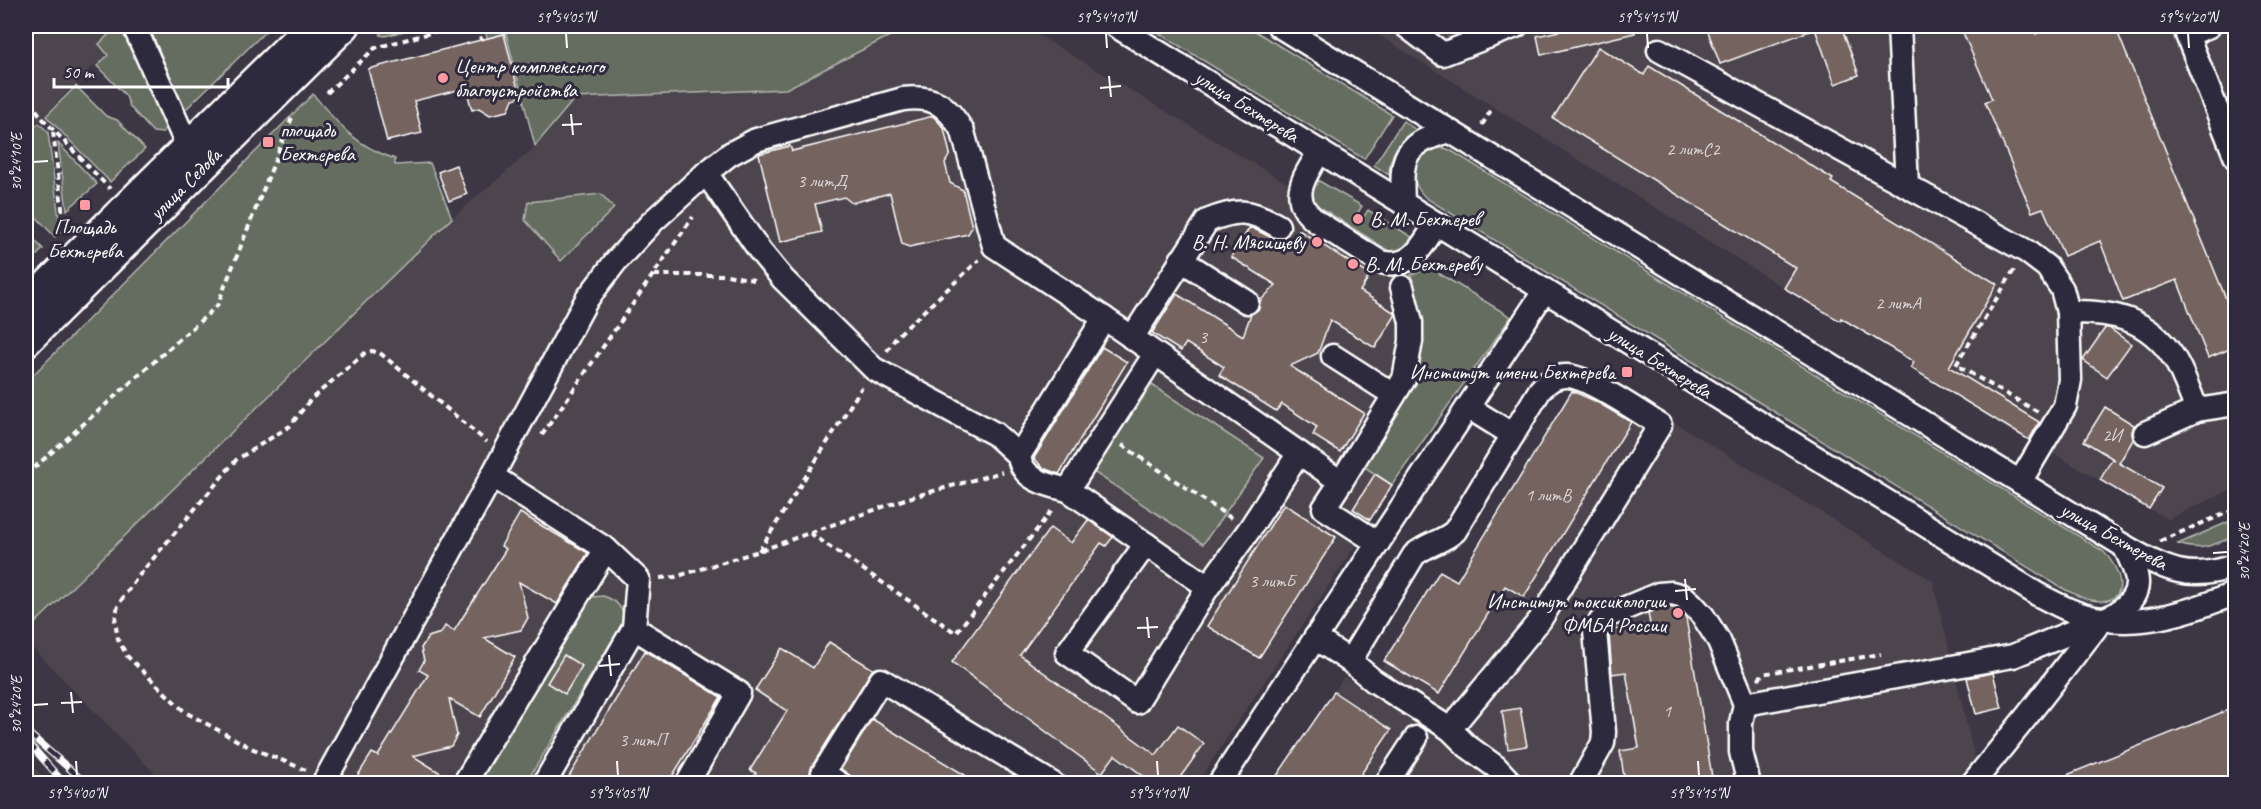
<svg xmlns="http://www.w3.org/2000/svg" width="2261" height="809" viewBox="0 0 2261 809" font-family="Caveat,sans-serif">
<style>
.built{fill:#4e444d}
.green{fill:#656d61;stroke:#b2b6b0;stroke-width:1.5}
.building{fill:#746461;stroke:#fff;stroke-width:1.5}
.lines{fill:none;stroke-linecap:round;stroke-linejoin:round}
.minor-casing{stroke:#fff;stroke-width:27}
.major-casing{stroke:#fff;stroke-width:33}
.path{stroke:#fff;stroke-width:4;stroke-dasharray:6 4.5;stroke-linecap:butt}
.minor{stroke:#2f2a3d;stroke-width:22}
.major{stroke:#2f2a3d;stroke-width:28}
.rail-casing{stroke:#fff;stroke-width:7}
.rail{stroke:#2f2a3d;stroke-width:4.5;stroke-dasharray:14;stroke-linecap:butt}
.ticks{fill:none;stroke:#fff;stroke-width:2}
.poi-dot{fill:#ff9aa2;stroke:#2f2a3d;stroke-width:2}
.labels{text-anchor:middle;stroke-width:6;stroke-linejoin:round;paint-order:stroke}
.number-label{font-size:18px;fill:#dcd8d8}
.poi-label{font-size:21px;fill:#fff;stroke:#2f2a3d;text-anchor:start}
.street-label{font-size:21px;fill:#fff;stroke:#2f2a3d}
.neatline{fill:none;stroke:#fff;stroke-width:2}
.ticks-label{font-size:15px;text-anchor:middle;fill:#fff}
</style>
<rect width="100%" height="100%" fill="#3d3644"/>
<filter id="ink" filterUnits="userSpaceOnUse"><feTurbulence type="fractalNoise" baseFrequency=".0167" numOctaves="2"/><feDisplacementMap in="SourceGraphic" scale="12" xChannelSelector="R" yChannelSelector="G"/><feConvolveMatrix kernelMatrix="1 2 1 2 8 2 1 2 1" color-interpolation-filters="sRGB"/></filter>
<g filter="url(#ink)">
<g class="built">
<path d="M26,26H138L88,71L26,134Z"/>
<path d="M909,26H1023L1511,317L1392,485L1351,552L1197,783H164L26,641V632L452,218L534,148L575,98L786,89Z"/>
<path d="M1364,26H2235V488L2168,519L2149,509L2051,452L2060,438L2049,432L2038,425L2029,440L2010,431L1911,368L1913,362L1842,319L1840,321L1784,288Z"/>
<path d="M1575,386L1623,391L1933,581L1976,764L1961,784H1272L1344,677L1368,692L1386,662L1384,661L1440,571L1457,581Z"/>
<path d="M26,759L49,783H26Z"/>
</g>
<g class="green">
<path d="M149,26H271L184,111Z"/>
<path d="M385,26H424L385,36L380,35Z"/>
<path d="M484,26H909L786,89L575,98L535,146L506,34L487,38Z"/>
<path d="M1147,26H1247L1392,115L1364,159Z"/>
<path d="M120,28L124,30L166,125L163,133L153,132L130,107L126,96L97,66L108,55L99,44L114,29Z"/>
<path d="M76,86L106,116L117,120L145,149L110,182L46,116Z"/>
<path d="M313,94C340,126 354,145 395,159V165L430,163L452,218L26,632V382Z"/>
<path d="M1403,121L1416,130C1399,139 1389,156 1389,175L1374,165Z"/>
<path d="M39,123L48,132L59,219L66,226L55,237L26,206V136Z"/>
<path d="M58,143L97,184L67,210Z"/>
<path d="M1444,148L1450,150L2103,551C2117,564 2134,600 2100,601C2086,601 2072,593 2060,587L1426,198C1404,177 1413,150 1444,148Z"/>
<path d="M1314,178L1362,206L1353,221L1359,224L1368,210L1415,239L1408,249L1392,253L1312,202L1310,199Z"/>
<path d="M601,194L614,208L561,261L525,220L528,202Z"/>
<path d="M26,231L43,249L26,266Z"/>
<path d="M1430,268L1511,317L1392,485L1363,466L1412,385L1418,364L1421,320L1419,302L1411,275Z"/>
<path d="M1152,385L1264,458L1203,544L1092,471Z"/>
<path d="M2235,519V536C2213,545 2202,552 2178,544Z"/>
<path d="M603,596C616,600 624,608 624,621L526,783L475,784L587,600L592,597Z"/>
</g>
<g class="building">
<path d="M1581,26H1634L1635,33L1541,55L1537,36Z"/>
<path d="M1706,26H1841L1859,75L1835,84L1815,29L1720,64Z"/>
<path d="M1960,26H2033L2036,34L2055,26H2115L2235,321V347L2208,358L2177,280L2123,301L2100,241L2064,256L2043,208L2032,212L1985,102L1992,99Z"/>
<path d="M504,34L520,97L513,99L508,111L490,115L479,108L472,110L466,88L414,101L422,133L387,141L368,69Z"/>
<path d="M1598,47L1644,75L1649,66L1833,179L1831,182L1997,284L1949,367L2039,422L2029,440L1911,368L1914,362L1841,318L1840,321L1784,288L1796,268L1553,118Z"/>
<path d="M933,116L944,128L950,154L945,163L950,183L963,190L972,227L968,234L909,247L902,244L890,193L852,203L844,197L815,204L822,232L780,242L759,154L790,146L792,151Z"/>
<path d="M456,165L467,194L449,201L438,172Z"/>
<path d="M1250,227L1272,238L1280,239L1289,245L1299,230L1370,275L1360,291L1395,313V316L1375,348L1330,320L1318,353L1290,366L1364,413L1340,452L1313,435L1317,427L1282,404L1276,411L1219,375L1224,367L1186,343L1181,351L1152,333L1177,294L1243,336L1251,314L1259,309L1260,301L1276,285L1231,257Z"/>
<path d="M2105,328H2109L2131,344L2107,377L2083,360Z"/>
<path d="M1102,347L1127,362L1059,474L1043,468L1034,458Z"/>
<path d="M1572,391L1595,401L1631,422L1524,597L1505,586L1439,694L1384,661L1440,571L1457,581Z"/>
<path d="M2105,407L2134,425L2132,432L2133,440L2119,463L2162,488L2149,509L2100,480L2112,459L2115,460L2084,441Z"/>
<path d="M1375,474L1392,485L1370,520L1353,509Z"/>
<path d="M1284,504L1336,537L1259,658L1207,626Z"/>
<path d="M520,513L588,553L557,604L519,582L528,618L521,630L484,638L515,657L480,717L449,699L457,735L451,746L413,756L452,780L451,783H353L372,753L378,756L428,675L419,670L424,661L421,648L425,642L428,637L441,633L445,626L454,631L506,549L501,546Z"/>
<path d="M1088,520L1113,537L1106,546L1101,543L1020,655L1156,755L1178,725L1204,744L1176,783H1153L1115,755L1102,773L952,662L1050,528L1071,543Z"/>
<path d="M1662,607L1676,608L1686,618L1713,783H1625L1620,751L1639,748L1626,672L1612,674L1609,634L1612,630L1650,624L1648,613Z"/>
<path d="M829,642L873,669L812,766L810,773L815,783H749L756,773L750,770L787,711L755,690L782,648L813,668Z"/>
<path d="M645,651L721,697L668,783H565Z"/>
<path d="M564,655L582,666L565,694L547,683Z"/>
<path d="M1993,673L2002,708L1976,714L1967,678Z"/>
<path d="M1334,692L1391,730L1355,783H1272Z"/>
<path d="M2235,707V783H2047Z"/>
<path d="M1520,708L1527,746L1508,749L1502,711Z"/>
<path d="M872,719L978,783H853L852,777L841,769Z"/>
</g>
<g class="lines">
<g class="minor-casing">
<g id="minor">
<path d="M134,26L187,145"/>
<path d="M1116,26L2037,594C2058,605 2078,616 2101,619C2146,627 2194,610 2236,593"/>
<path d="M1279,26L2124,546C2164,569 2190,583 2236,565"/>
<path d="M1406,26L1443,54L1516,26"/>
<path d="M1899,26L1907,185"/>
<path d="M2209,26L2187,35L2236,158"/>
<path d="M1659,50L2026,251L2047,267L2062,289L2068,312L2070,380L2065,406L2020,482"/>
<path d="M1320,151C1305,176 1286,199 1317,222L1380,262C1412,270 1422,246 1436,224"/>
<path d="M706,173L730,154L756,140L903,99C935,95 948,106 963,132L994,246L1104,318L1341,482L1404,379L1411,341V322L1402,287"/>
<path d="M1403,203C1401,156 1402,145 1449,131"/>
<path d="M1181,260L1247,302"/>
<path d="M2068,312C2112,311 2148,318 2174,358C2184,374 2190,394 2197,410"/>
<path d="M1104,318L1019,456C1022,480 1048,485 1068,490L1155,354"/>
<path d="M1132,338L1207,221C1237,209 1250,209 1278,226"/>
<path d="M1333,356L1394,395"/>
<path d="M1468,407L1513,435"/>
<path d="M2145,433L2197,410L2236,404"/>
<path d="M492,476L606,549L638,579L634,628L739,693L687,784"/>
<path d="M1341,482L1324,508L1378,543"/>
<path d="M1068,490L1208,587L1249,530L1299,453"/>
<path d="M1146,544L1067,653L1137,702L1208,587"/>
<path d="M1315,638L1350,661L1374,681L1450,729L1467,746L1496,767L1512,784"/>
<path d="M1350,661L1414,555C1428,543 1443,542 1455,531L1540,390C1548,381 1556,375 1568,376C1588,377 1641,413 1660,425L1540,620L1450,729"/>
<path d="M1745,704L2013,656L2114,615C2146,594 2140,577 2124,546"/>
<path d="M323,784L492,476L587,299L616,261L653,221L706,173L760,251L783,279L874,369L995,434L1019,456"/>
<path d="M464,784L606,549"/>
<path d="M544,784L634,628"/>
<path d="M840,784L823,773L881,680L1053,784"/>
<path d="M1219,784L1545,290"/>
<path d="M1386,784L1416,738"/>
<path d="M1580,784L1603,743L1604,732L1595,631L1600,622L1609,615L1659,594L1672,593L1683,596L1691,603L1703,616L1719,641L1745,704L1741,723V752L1749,784"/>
<path d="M1972,784L2027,716L2101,621"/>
</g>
</g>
<g class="major-casing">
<g id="major">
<path d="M26,305L310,26"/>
<path d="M26,342L345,26"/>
</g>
</g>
<g class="path">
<path d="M478,26L481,40"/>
<path d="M327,93L375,48L456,26"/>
<path d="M30,101L42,118L110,189"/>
<path d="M1482,125L1493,107"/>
<path d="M53,132L63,216L72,225"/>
<path d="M2014,270L1956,365L2038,412"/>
<path d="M654,275H727L754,280"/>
<path d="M887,351L897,336L979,260"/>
<path d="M542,435L693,217"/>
<path d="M1122,445L1231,518"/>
<path d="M26,475L217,306L293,115"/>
<path d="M810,533L956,633L1053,509"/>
<path d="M2160,541L2236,509"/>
<path d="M759,551L862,387"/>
<path d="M660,578L675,577L759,551L905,499L1002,472"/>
<path d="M1759,680L1762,674L1881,654"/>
<path d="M306,770L251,748L185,712L127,656L118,639L115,621L118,605L136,579L236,460L290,426L310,400L365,353L372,351L380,353L487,442"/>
</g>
<use href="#minor" class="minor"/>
<use href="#major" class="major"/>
<g class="rail-casing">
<g id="rail">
<path d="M26,731L87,784"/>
<path d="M26,740L65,784"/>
</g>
</g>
<use href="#rail" class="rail"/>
</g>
</g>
<path class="ticks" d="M566,33L567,48M1106,33L1107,48M1647,33L1648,48M2188,33L2189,48M1109,76L1111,97M1100,88L1121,86M571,114L573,135M562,125L582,124M33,162L48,161M2213,553L2228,552M1685,579L1687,600M1675,591L1696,589M1147,617L1149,638M1137,628L1158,627M609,655L611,676M599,666L620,664M71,692L73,713M61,703L82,702M33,705L48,704M76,761L77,776M617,761L618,776M1157,761L1158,776M1698,761L1699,776"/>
<g class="poi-dot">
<circle cx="443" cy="78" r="6"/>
<rect x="262" y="136" width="12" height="12" rx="3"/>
<rect x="79" y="199" width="12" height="12" rx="3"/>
<circle cx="1358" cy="219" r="6"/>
<circle cx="1317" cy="242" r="6"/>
<circle cx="1353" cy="264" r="6"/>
<rect x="1621" y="366" width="12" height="12" rx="3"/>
<circle cx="1678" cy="613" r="6"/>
</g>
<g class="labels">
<g class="number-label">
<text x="1693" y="155">2 литС2</text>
<text x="822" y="187">3 литД</text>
<text x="1898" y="309">2 литА</text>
<text x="1203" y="343">3</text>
<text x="2112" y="441">2И</text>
<text x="1548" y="501">1 литВ</text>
<text x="1272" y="587">3 литБ</text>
<text x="1667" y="717">1</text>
<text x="643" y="746">3 литП</text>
</g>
<g class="poi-label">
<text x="455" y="73">Центр комплексного<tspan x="455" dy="24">благоустройства</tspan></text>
<text x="280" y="137">площадь<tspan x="280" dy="24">Бехтерева</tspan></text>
<text x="1370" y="226">В. М. Бехтерев</text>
<text x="85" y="234" text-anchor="middle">Площадь<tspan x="85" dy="24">Бехтерева</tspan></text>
<text x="1305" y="249" text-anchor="end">В. Н. Мясищеву</text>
<text x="1365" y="271">В. М. Бехтереву</text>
<text x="1615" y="379" text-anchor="end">Институт имени Бехтерева</text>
<text x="1666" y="608" text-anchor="end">Институт токсикологии<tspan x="1666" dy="24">ФМБА России</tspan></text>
</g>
<g class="street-label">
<text transform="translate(1247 106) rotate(32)" y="7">улица Бехтерева</text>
<text transform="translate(185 184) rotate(-45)" y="7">улица Седова</text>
<text transform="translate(1660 362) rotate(32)" y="7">улица Бехтерева</text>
<text transform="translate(2114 536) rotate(29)" y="7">улица Бехтерева</text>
</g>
</g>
<rect width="2261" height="809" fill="none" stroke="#2f2a3d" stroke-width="66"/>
<path d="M54 78v9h174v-9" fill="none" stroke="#ffffff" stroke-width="3"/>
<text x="63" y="78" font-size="18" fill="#ffffff" stroke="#2f2a3d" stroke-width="4.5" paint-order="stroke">50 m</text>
<rect x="33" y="33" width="2195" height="743" class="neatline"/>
<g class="ticks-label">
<text x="566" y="22">59°54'05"N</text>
<text x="1106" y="22">59°54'10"N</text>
<text x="1647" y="22">59°54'15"N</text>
<text x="2188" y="22">59°54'20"N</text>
<text transform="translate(16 162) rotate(-90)" y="5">30°24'10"E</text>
<text transform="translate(2244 552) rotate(-90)" y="5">30°24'20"E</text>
<text transform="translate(16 705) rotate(-90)" y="5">30°24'20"E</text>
<text x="77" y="798">59°54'00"N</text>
<text x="618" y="798">59°54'05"N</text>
<text x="1158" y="798">59°54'10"N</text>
<text x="1699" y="798">59°54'15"N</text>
</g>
</svg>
